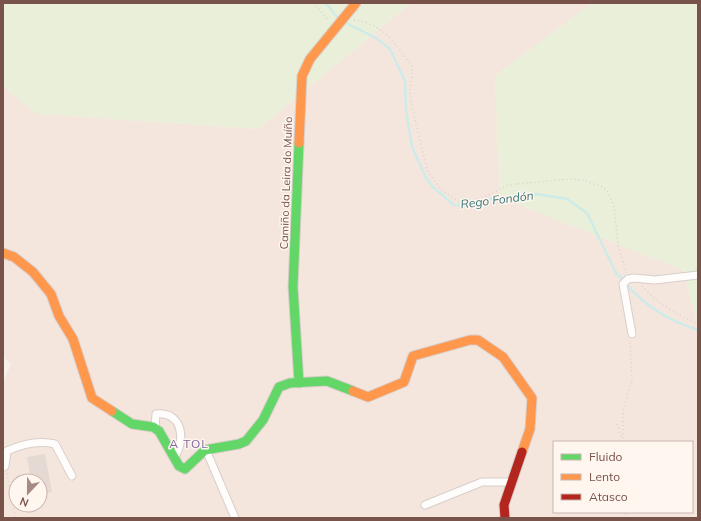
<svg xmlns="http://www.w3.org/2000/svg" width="701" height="521" viewBox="0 0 701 521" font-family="Mulish,sans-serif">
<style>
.residential{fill:#f4e6dd;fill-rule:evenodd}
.green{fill:#e9efd8}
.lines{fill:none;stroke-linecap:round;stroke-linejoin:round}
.stream{stroke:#cdebe9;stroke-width:2.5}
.building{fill:#e5d9d4}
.street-casing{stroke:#d8ceca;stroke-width:9}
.fast-casing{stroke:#d9cecb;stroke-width:11}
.slow-casing{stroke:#d9cecb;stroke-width:11}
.jam-casing{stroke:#d9cecb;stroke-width:11}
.path{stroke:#dbd1ce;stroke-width:1.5;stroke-dasharray:1 3;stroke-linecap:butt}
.street{stroke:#fefdfc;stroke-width:7}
.fast{stroke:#63d668;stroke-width:9}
.slow{stroke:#ff974d;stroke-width:9}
.jam{stroke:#b3261e;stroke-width:9}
.labels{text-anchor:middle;stroke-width:3;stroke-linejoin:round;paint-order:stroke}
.street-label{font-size:11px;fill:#79534a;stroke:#fff6f0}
.water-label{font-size:12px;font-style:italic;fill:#3a7777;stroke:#fff6f0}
.neighbourhood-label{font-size:12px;letter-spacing:1px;fill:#81679c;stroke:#fff6f0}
</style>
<rect width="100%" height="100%" fill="#f8f2ed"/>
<path class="residential" d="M411,3H592L495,76L500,197L683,270L698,326V518H3V382L11,364L3,357V87L38,114L258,129ZM554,442H692V512H554ZM16,481H40V505H16Z"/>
<g class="green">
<path d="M3,3H411L258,129L38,114L3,87Z"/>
<path d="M592,3H698V326L683,270L500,197L495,76Z"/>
</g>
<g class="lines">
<g class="stream">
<path d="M326,3L337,17"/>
<path d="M348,24L376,38L390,49L405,81L406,110L412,147L426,178L433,187L454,205L466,206L490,199L536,194L567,199L587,213L616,273L623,280"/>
<path d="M626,284C646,307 669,321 698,330"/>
</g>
</g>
<path class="building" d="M45,454L52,492L40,494V481H31L27,457Z"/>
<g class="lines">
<g class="street-casing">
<g id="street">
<path d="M632,334L623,284L628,279L634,278L655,280L698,275"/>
<path d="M155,429L156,414C182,411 186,439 175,456"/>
<path d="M206,450L235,518"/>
<path d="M3,467L5,466L7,451C22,444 38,440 55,444L72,476"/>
<path d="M425,505L482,482H512"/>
</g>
</g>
<g class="fast-casing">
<g id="fast">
<path d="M299,383L293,287L299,143"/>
<path d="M112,411L132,424L153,427L159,431L179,466L185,469L205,450L239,444L246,441L263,420L279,387L290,383L327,381L353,391"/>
</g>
</g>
<g class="slow-casing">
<g id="slow">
<path d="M299,143L302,76L310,59L356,3"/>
<path d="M3,253L14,257L33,272L51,294L59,316L73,339L92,398L112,411"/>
<path d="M353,391L368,397L404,382L413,356L470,340H478L503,357L532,398L530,429L522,452"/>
</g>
</g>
<g class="jam-casing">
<path id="jam" d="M505,518L504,505L522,452"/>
</g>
<g class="path">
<path d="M313,3L329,21"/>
<path d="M354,20C385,24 394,44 413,67L410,89L412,106L427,170L442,191L459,202L474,200L489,195L506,186L516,184L570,179L583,180L603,187L608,192L614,207L618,244L626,273"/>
<path d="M642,286C657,302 676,316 698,323"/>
<path d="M617,424L622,437"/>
<path d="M623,442V410L632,381L630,342"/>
<path d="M7,473L15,518"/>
<path d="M624,518L625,512"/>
</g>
<use href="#street" class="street"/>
<use href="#fast" class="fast"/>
<use href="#slow" class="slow"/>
<use href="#jam" class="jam"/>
</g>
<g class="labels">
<g class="street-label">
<text transform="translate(286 183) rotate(-88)" y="4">Camiño da Leira do Muíño</text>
</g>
<g class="water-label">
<text transform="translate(497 200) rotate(-7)" y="4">Rego Fondón</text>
</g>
<g class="neighbourhood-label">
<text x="189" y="448">A TOL</text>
</g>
</g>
<rect width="701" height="521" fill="none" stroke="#79534a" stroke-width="8"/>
<rect x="553" y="441" width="140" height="72" fill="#fff6f0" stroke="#c9b5ae"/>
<rect x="561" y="454" width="20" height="6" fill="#63d668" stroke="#c9b5ae"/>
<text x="589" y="461" font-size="12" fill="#79534a">Fluido</text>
<rect x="561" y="474" width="20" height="6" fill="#ff974d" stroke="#c9b5ae"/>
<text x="589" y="481" font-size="12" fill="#79534a">Lento</text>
<rect x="561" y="494" width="20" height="6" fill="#b3261e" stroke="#c9b5ae"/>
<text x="589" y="501" font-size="12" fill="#79534a">Atasco</text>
<g transform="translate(28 493) rotate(202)"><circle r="19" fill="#fff6f0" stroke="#c9b5ae"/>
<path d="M0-3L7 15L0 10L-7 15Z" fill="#a58b83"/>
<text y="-6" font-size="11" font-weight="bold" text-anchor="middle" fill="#79534a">N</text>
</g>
</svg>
